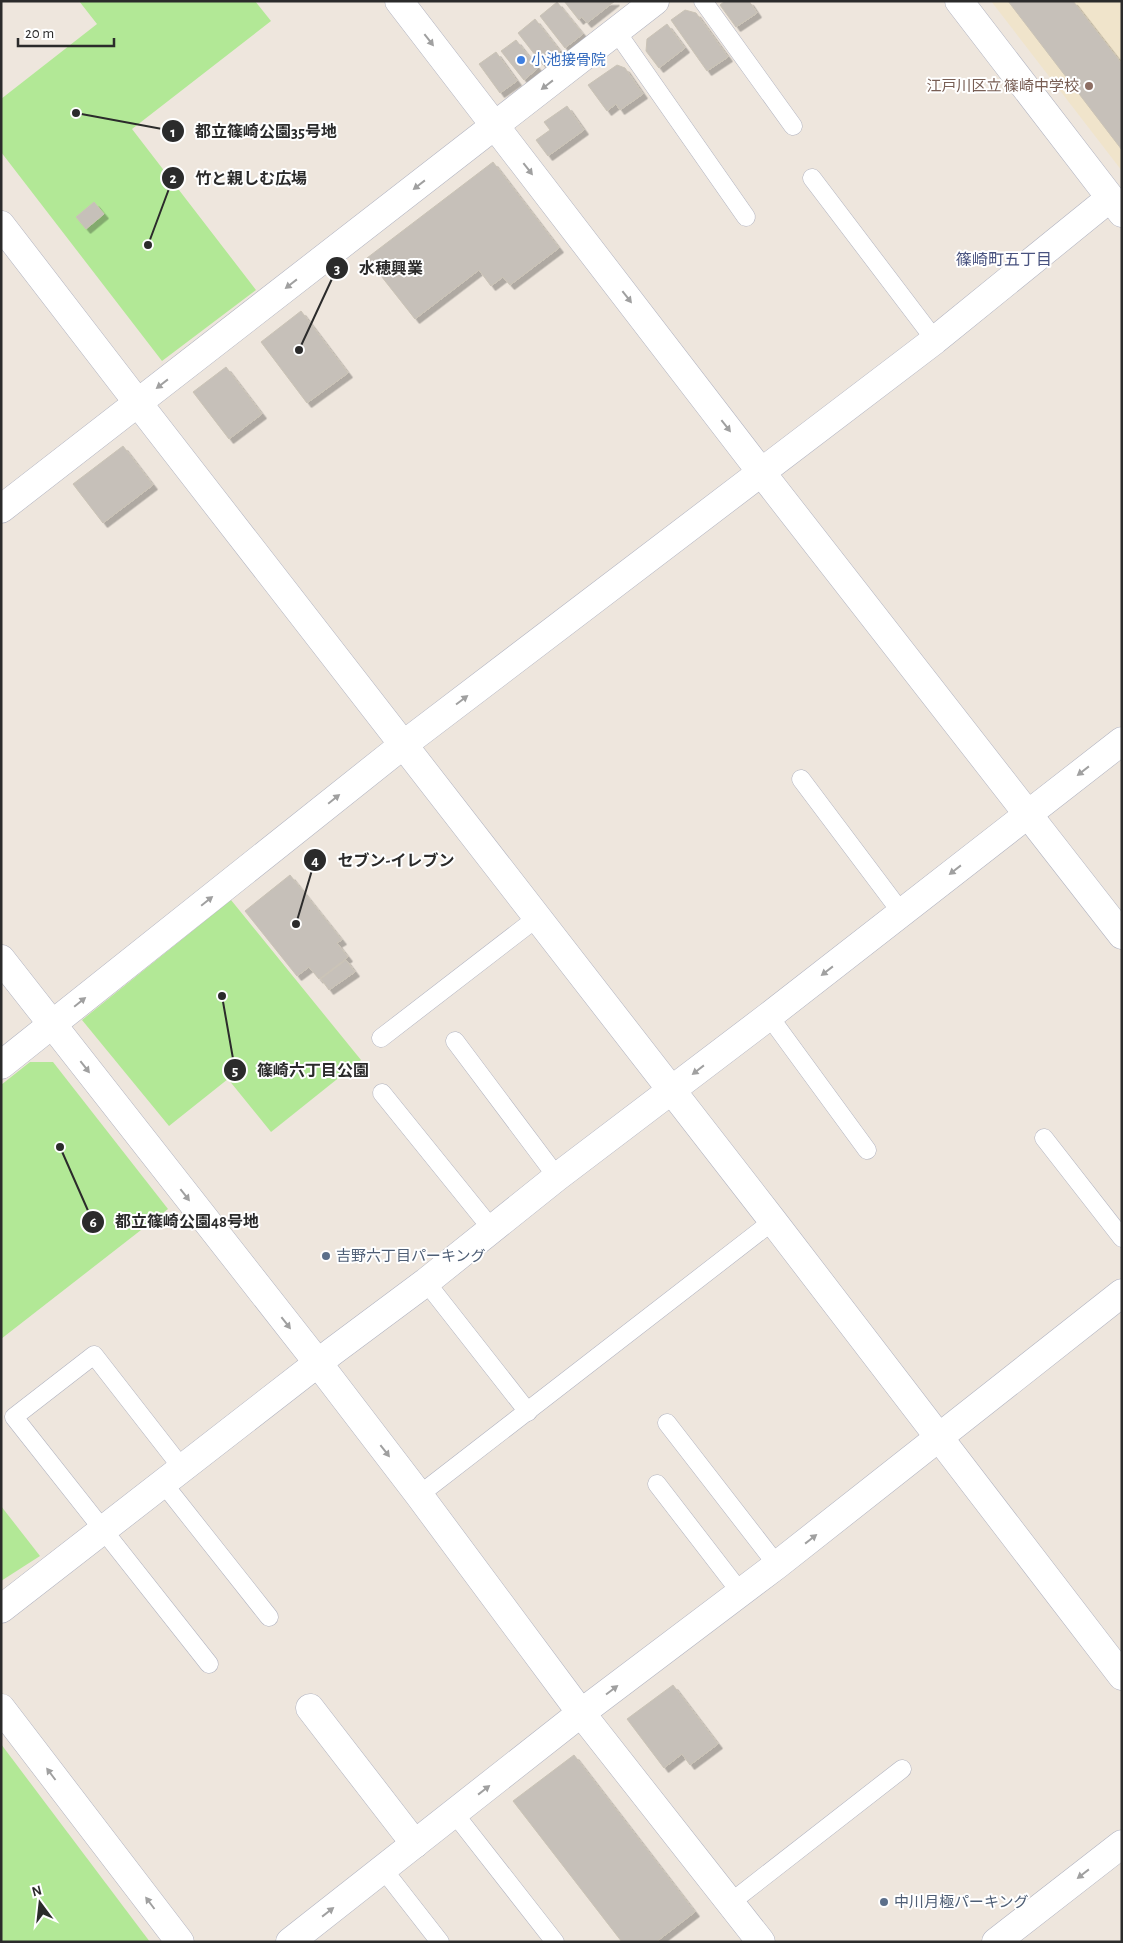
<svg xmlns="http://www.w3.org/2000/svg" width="1123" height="1943" viewBox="0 0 1123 1943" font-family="'Alegreya Sans','Noto Sans JP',sans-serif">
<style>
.education{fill:#f0e4cb}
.green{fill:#b2e896}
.building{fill:#c6c0b9;stroke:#cac3b6;filter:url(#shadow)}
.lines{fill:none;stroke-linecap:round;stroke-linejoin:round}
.lane-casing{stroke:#b1b3c0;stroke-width:19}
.street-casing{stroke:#b1b3c0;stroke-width:29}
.secondary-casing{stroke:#b1b3c0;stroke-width:29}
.lane{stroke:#fff;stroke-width:18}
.street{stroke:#fff;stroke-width:28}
.secondary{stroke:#fff;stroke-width:28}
.oneway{fill:#a0a0a0}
.shop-dot{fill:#3f7fe0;stroke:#fff;stroke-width:2}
.education-dot{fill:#8d6e63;stroke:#fff;stroke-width:2}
.service-dot{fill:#5c6f8a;stroke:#fff;stroke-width:2}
.labels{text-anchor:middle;stroke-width:4;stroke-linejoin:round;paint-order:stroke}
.shop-label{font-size:15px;fill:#366cbe;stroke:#fff;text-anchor:start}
.education-label{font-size:15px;fill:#785e54;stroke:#fff;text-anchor:end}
.service-label{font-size:15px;fill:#4e5e75;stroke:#fff;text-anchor:start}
.neighbourhood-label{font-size:16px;fill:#48527f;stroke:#fff}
.leader{fill:none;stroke:#2b2b2b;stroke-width:2}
.callout-dot{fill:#2b2b2b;stroke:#fff;stroke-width:2}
.mark-label{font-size:15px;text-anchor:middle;font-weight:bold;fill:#fff}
.callout-label{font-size:16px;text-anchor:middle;font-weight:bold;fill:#2b2b2b;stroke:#fff;stroke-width:4;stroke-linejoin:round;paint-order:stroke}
</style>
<defs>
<filter id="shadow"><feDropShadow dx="4.5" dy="4.5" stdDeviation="0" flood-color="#0004"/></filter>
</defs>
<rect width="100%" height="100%" fill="#eee6dd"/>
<path class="education" d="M991,1H1122V171Z"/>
<g class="green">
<path d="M79,1H255L271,21L132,129L256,290L162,361L1,152V99L97,24Z"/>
<path d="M231,900L361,1060L271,1132L228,1079L169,1126L82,1020Z"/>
<path d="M30,1062H53L168,1209L1,1339V1085Z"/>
<path d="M1,1506L40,1556L1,1581Z"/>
<path d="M1,1744L150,1942H1Z"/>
</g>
<g class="building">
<path d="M564,1H615L587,23L582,17L579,20Z"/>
<path d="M725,1H749L757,13L736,27L720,5Z"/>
<path d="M1008,1H1073L1122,64V150Z"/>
<path d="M557,2L583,34L565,48L540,16Z"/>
<path d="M685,10L696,13L728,57L707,71L671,20Z"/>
<path d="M535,19L560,51L543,65L518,33Z"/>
<path d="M667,24L685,48L659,68L646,51L647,39Z"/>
<path d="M516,40L538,68L524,80L501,51Z"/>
<path d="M496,52L517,81L500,93L479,64Z"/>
<path d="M617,65L625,68L643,94L620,110L616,104L607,111L588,85Z"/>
<path d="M567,106L584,130L548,156L536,140L550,130L544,122Z"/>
<path d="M493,162L559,248L510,285L503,277L491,286L479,270L415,319L367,258Z"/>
<path d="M94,202L104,214L86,229L76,217Z"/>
<path d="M301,311L348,373L307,403L261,342Z"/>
<path d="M226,367L262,414L229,439L193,392Z"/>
<path d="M123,446L153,485L103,523L73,484Z"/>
<path d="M290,875L342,940L337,943L348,957L319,979L309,967L297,976L245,911Z"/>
<path d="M346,960L355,972L329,990L321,979Z"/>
<path d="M673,1685L718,1744L690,1765L682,1754L664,1768L627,1719Z"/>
<path d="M574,1755L695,1912L656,1942H622L513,1801Z"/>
</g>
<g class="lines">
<g class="lane-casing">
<g id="lane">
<path d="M703,1L793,126"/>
<path d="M616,31L746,217"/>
<path d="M812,178L935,340"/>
<path d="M801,779L901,912"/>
<path d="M769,1016L867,1150"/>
<path d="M381,1038L538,917"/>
<path d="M455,1041L557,1177"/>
<path d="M382,1093L491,1228"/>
<path d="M1044,1138L1122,1238"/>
<path d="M426,1282L528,1412"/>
<path d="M667,1423L777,1565"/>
<path d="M182,1468L94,1355L14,1417L209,1664"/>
<path d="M163,1483L269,1617"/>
<path d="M657,1484L741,1593"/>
<path d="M419,1495L773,1221"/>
<path d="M454,1813L555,1942"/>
<path d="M383,1869L440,1942"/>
<path d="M730,1903L902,1769"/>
</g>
</g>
<g class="street-casing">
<g id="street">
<path d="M399,1L761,472L1122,935"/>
<path d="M1,509L655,1"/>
<path d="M1,959L318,1363L419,1495L581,1713L761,1942"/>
<path d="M1,1065L403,745L935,340L1110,198"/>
<path d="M1,1609L332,1352L426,1282L557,1177L769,1016L1122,741"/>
<path d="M1,1708L180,1942"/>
<path d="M310,1708L415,1844"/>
<path d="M290,1942L581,1713L777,1565L1122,1293"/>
<path d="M996,1942L1122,1844"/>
</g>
</g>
<g class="secondary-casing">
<g id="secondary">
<path d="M959,1L1122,213"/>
<path d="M1,225L138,403L773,1221L1122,1676"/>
</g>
</g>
<use href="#lane" class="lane"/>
<use href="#street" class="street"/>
<use href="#secondary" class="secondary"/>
</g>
<defs><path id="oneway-solid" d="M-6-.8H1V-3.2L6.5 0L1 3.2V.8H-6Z" transform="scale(1.25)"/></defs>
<g class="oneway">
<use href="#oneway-solid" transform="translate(429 40) rotate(52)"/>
<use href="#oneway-solid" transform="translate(547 85) rotate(142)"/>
<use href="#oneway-solid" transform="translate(528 169) rotate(52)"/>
<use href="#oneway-solid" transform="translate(419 185) rotate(142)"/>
<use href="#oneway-solid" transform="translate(291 284) rotate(142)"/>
<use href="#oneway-solid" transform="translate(627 297) rotate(52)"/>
<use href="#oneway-solid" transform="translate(162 384) rotate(142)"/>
<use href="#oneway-solid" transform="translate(726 426) rotate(52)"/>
<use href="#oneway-solid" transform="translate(462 700) rotate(-37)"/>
<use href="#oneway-solid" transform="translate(1083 771) rotate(142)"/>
<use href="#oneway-solid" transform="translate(334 799) rotate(-39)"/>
<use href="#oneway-solid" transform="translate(955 870) rotate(142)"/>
<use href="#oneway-solid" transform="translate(207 901) rotate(-39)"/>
<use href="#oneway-solid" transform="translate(827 971) rotate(142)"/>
<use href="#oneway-solid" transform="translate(80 1002) rotate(-39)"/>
<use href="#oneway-solid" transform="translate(85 1067) rotate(52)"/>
<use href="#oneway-solid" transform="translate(698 1070) rotate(142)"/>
<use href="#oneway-solid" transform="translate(185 1195) rotate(52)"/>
<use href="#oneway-solid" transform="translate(286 1323) rotate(52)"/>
<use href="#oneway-solid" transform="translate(385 1451) rotate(52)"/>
<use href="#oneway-solid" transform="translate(811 1539) rotate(-38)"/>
<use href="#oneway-solid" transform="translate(612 1690) rotate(-37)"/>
<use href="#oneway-solid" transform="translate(51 1774) rotate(-127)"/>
<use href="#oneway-solid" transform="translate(484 1790) rotate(-38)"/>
<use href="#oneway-solid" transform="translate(1083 1874) rotate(142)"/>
<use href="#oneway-solid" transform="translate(150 1903) rotate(-127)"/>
<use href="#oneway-solid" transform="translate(328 1912) rotate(-38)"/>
</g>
<circle class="shop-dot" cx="521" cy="60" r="5"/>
<circle class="education-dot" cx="1089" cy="86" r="5"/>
<g class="service-dot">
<circle cx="326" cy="1256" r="5"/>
<circle cx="884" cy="1902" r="5"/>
</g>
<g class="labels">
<g class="shop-label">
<text x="531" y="65">小池接骨院</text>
</g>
<g class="education-label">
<text x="1079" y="91">江戸川区立 篠崎中学校</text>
</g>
<g class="service-label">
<text x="336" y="1261">吉野六丁目パーキング</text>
<text x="894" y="1907">中川月極パーキング</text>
</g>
<g class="neighbourhood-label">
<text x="1004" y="265">篠崎町五丁目</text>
</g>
</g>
<path class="leader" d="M76 113L173 131M148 245L173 178M299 350L337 268M296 924L315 860M222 996L235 1070M60 1147L93 1222"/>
<g class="callout-dot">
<circle cx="76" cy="113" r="5"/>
<circle cx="148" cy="245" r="5"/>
<circle cx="299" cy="350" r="5"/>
<circle cx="296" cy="924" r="5"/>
<circle cx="222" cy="996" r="5"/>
<circle cx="60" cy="1147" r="5"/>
<circle cx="173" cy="131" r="12"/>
<circle cx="173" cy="178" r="12"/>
<circle cx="337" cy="268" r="12"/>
<circle cx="315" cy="860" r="12"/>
<circle cx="235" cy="1070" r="12"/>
<circle cx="93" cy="1222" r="12"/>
</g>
<g class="mark-label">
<text x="173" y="137">1</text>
<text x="173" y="183">2</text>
<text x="337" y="274">3</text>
<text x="315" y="866">4</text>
<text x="235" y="1076">5</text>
<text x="93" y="1227">6</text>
</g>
<g class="callout-label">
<text x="266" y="137">都立篠崎公園35号地</text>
<text x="251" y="184">竹と親しむ広場</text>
<text x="391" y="274">水穂興業</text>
<text x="396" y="866">セブン-イレブン</text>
<text x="313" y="1076">篠崎六丁目公園</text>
<text x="187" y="1227">都立篠崎公園48号地</text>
</g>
<rect width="1123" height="1943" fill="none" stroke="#2b2b2b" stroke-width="5"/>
<g transform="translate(40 1903) rotate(345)" stroke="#ffffff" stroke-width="4" paint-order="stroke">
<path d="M0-4L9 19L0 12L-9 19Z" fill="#2b2b2b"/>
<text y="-8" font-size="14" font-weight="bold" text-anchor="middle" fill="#2b2b2b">N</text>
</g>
<path d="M18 38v8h96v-8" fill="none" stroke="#2b2b2b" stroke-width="2.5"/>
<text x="25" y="38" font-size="15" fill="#2b2b2b" stroke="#ffffff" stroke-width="4" paint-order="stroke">20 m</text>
</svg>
